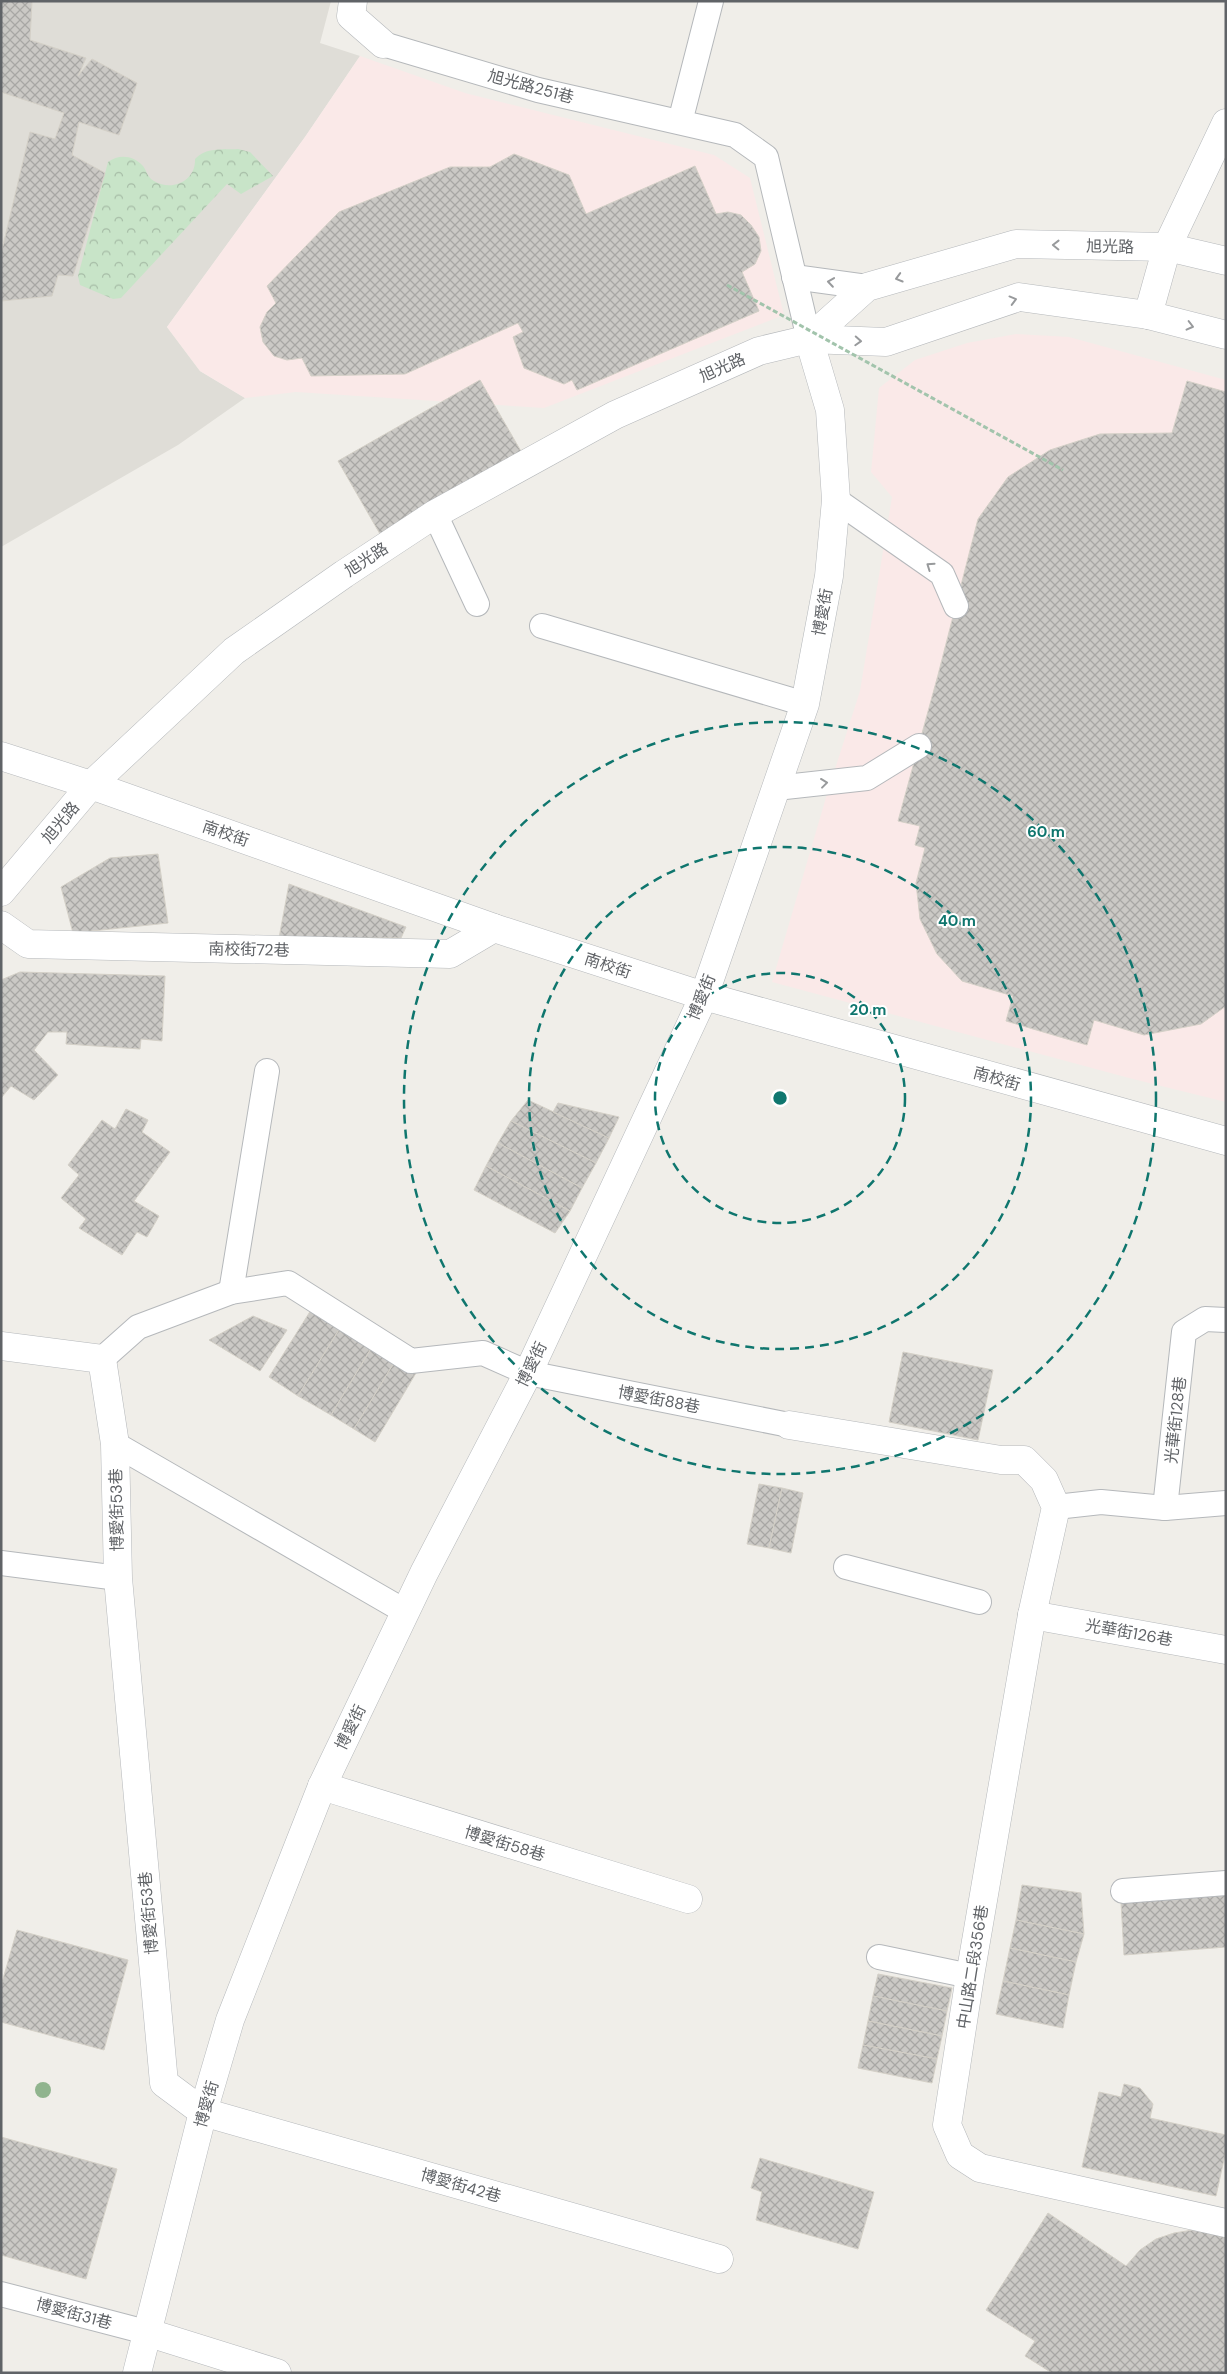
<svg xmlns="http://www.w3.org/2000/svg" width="1227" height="2374" viewBox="0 0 1227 2374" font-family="'DM Sans','Noto Sans TC',sans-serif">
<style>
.education{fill:#dfddd7}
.medical{fill:#fae9e8}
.park{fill:url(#park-crowns)}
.building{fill:url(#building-cross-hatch);stroke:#d4d0c7}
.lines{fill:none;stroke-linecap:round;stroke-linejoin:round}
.lane-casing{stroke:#b5b8bb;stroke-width:26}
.street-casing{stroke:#b5b8bb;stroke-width:29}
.lane{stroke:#fff;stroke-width:24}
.street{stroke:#fff;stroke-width:28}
.path-bridge{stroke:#a2c4ac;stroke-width:3;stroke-dasharray:5 2.5;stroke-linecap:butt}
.tree{fill:#90b48e}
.oneway{stroke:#989a9c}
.ring{fill:none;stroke:#0f766e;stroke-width:2.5;stroke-dasharray:9 6}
.labels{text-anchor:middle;stroke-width:4;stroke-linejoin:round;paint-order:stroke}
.street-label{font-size:16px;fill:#606367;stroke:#fff}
.centre{fill:#0f766e;stroke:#fff;stroke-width:2.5}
.ring-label{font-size:15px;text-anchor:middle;font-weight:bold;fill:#0f766e;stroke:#fff;stroke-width:4;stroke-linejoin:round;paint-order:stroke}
</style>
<defs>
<pattern id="park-crowns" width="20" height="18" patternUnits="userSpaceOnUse" patternTransform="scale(1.25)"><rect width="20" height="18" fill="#c8e4c8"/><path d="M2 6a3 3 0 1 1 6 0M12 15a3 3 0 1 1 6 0" fill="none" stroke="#a6bca6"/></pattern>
<pattern id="building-cross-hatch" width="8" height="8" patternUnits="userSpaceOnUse" patternTransform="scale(1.25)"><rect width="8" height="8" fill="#cbc9c5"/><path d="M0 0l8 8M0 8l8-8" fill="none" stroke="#a8a7a4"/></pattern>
</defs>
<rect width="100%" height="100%" fill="#f0eee9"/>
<path class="education" d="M1,1H331L320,43L360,56L305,137L167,327L200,371L245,398L178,445L1,547Z"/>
<g class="medical">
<path d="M360,56L465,93L714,155L750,178L784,315L544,408L296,392L245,398L200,371L167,327L305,137Z"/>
<path d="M1016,334L1069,337L1226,380V1102L1129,1078L772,982L827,794L860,691L892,497L871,472L879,388L915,360L967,343Z"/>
</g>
<path class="park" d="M238,149L250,152L273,176L241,194L227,184L121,298L113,299L80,285L78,276L108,162C119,154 133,155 143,166C147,171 147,177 154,181C172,192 196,181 195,159C206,147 222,150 238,149Z"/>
<g class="building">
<path d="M1,1H32L30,40L86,58L78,76L92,59L137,83L119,135L79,122L72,155L105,173L73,276L58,275L52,296L1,301V254L30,132L55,139L64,113L1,92Z"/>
<path d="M514,154L569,175L586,214L695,166L716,214L728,212L741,215L751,225L759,237L761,251L755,264L742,272L759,311L577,390L572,380L564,384L524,368L513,337L523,332L518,323L405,374L311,376L302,358L287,360L274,356L263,342L260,327L267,312L276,303L267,286L339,212L450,167H490Z"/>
<path d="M480,380L526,460L384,541L338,461Z"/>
<path d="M1187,381L1226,392V1006L1201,1024L1144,1035L1094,1020L1087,1045L1006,1021L1013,996L962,981L937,954L920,919L916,883L925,848L915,845L920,826L898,821L938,675L978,519L1008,477L1050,450L1100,434L1172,433Z"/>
<path d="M158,854L168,923L73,933L61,887L110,858Z"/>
<path d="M289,884L406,927L401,938H279Z"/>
<path d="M20,972L165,976L162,1041L141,1039L140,1049L66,1044L67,1032H48L34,1050L58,1075L34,1100L11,1086L1,1098V980Z"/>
<path d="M528,1100L609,1138L596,1163L511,1121Z"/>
<path d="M558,1103L619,1117L609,1138L553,1112Z"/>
<path d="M126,1109L148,1120L142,1132L170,1152L134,1201L159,1216L147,1237L137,1232L122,1255L79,1228L86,1219L61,1198L79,1175L68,1165L102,1120L115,1129Z"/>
<path d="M511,1121L596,1163L582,1188L498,1143Z"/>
<path d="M498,1143L582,1188L570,1211L486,1166Z"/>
<path d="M486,1166L570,1211L555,1233L474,1190Z"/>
<path d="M311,1310L340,1328L298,1396L269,1377Z"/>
<path d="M253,1316L287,1330L260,1371L209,1340Z"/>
<path d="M340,1328L372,1347L331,1415L298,1396Z"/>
<path d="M372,1347L395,1361L354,1429L331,1415Z"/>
<path d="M903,1352L993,1370L978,1440L889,1422Z"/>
<path d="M395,1361L416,1373L375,1442L354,1429Z"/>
<path d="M759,1484L782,1488L769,1548L747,1544Z"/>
<path d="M782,1488L803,1493L791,1553L769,1548Z"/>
<path d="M1022,1885L1081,1893L1084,1934L1016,1920Z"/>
<path d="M1226,1893V1947L1124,1955L1121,1902Z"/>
<path d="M1016,1920L1084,1934L1076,1962L1010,1948Z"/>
<path d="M17,1930L128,1960L104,2050L1,2022V1986Z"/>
<path d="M1010,1948L1076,1962L1069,1995L1003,1981Z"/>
<path d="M878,1974L952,1988L947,2011L873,1996Z"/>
<path d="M1003,1981L1069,1995L1063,2028L996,2014Z"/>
<path d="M873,1996L947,2011L942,2036L868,2021Z"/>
<path d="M868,2021L942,2036L937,2059L863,2045Z"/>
<path d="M863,2045L937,2059L932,2083L858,2068Z"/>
<path d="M1124,2084L1140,2088L1153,2104L1150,2118L1226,2135V2150L1216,2196L1082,2167L1099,2092L1121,2097Z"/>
<path d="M1,2137L117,2169L86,2279L1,2255Z"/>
<path d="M760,2158L874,2192L858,2249L756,2220L762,2192L751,2188Z"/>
<path d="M1048,2213L1126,2266L1140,2250L1156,2239L1174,2233L1193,2230L1212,2233L1226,2238V2373H1052L1025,2356L1035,2341L986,2310Z"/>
</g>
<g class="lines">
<g class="lane-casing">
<g id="lane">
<path d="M383,44L538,90L735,135L766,157L809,339"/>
<path d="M680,122L711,1"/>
<path d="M794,277L867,287"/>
<path d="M836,500L942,574L956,606"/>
<path d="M435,514L477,604"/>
<path d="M542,626L805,704"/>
<path d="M776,788L867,778L919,746"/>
<path d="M231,1292L267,1071"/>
<path d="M102,1359L138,1327L231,1292L288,1283L411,1361L483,1353L528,1373L789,1425"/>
<path d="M115,1444L406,1612"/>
<path d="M1056,1507L1101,1502L1165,1508L1226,1503"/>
<path d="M1165,1508L1184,1332L1205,1319L1226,1320"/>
<path d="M1,1563L118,1578"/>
<path d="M846,1567L979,1602"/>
<path d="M1123,1891L1226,1883"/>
<path d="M879,1957L970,1976"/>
<path d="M1,2294L146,2332"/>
</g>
</g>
<g class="street-casing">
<g id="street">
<path d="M353,1L351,16L383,44"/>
<path d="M1148,315L1167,247L1226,123"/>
<path d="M809,339L867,287L1016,244L1167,247L1226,261"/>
<path d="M1,756L91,785L494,928L704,996L1226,1141"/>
<path d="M1,892L91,785L234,651L344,574L435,514L615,415L759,351L809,339L886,342L1019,297L1148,315L1226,335"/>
<path d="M1,925L28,944L450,954L494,928"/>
<path d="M1,1346L102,1359L115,1444L118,1578L164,2083L203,2112L719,2259"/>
<path d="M789,1425L1001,1460H1024L1044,1480L1056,1507L1032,1615L970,1976L947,2125L960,2155L980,2168L1226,2223"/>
<path d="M1032,1615L1226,1650"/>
<path d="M322,1786L688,1899"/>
<path d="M146,2332L277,2373"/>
<path d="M137,2373L203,2112L230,2020L322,1786L424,1573L528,1373L704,996L805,704L829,576L836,500L830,410L809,339"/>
</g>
</g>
<use href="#lane" class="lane"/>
<use href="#street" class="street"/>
<path class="path-bridge" d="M727,285L1063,470"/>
</g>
<circle class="tree" cx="43" cy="2090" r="8"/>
<defs><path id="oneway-chevron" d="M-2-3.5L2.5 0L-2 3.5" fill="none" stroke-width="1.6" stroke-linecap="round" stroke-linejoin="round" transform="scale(1.25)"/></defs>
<g class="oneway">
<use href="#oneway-chevron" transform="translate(1056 245) rotate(-179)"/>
<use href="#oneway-chevron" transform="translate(899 278) rotate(164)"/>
<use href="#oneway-chevron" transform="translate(831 282) rotate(-172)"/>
<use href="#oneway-chevron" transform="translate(1013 300) rotate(-15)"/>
<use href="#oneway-chevron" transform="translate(1190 326) rotate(14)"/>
<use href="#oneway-chevron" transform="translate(858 341) rotate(3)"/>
<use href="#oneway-chevron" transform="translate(930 566) rotate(-145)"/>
<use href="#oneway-chevron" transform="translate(824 783) rotate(-7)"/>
</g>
<g class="ring">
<circle cx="780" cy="1098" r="125"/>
<circle cx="780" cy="1098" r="251"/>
<circle cx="780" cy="1098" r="376"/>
</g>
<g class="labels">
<g class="street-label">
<text transform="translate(531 86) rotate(15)" y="6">旭光路251巷</text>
<text transform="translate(1110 246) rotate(1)" y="6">旭光路</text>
<text transform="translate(722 367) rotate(-24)" y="6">旭光路</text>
<text transform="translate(366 559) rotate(-33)" y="6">旭光路</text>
<text transform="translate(822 612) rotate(-80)" y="6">博愛街</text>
<text transform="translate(60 822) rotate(-50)" y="6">旭光路</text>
<text transform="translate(226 833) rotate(19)" y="6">南校街</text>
<text transform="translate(249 949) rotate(1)" y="6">南校街72巷</text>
<text transform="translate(608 965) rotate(18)" y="6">南校街</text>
<text transform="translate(701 997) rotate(-68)" y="6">博愛街</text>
<text transform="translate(997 1078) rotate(16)" y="6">南校街</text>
<text transform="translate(531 1364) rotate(-64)" y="6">博愛街</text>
<text transform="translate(659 1399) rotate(11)" y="6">博愛街88巷</text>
<text transform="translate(1175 1420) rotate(-84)" y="6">光華街128巷</text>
<text transform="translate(116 1510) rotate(-91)" y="6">博愛街53巷</text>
<text transform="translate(1129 1632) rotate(10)" y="6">光華街126巷</text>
<text transform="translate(350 1727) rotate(-64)" y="6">博愛街</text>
<text transform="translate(505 1843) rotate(17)" y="6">博愛街58巷</text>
<text transform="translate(148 1913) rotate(-95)" y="6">博愛街53巷</text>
<text transform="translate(972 1967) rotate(-81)" y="6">中山路二段356巷</text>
<text transform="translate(206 2104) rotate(-74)" y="6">博愛街</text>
<text transform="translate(461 2185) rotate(16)" y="6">博愛街42巷</text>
<text transform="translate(74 2313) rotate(15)" y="6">博愛街31巷</text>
</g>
</g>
<circle cx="780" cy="1098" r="8" class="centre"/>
<g class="ring-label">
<text x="1046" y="837">60 m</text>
<text x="957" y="926">40 m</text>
<text x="868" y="1015">20 m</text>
</g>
<rect width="1227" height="2374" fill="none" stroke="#606367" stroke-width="5"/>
</svg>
